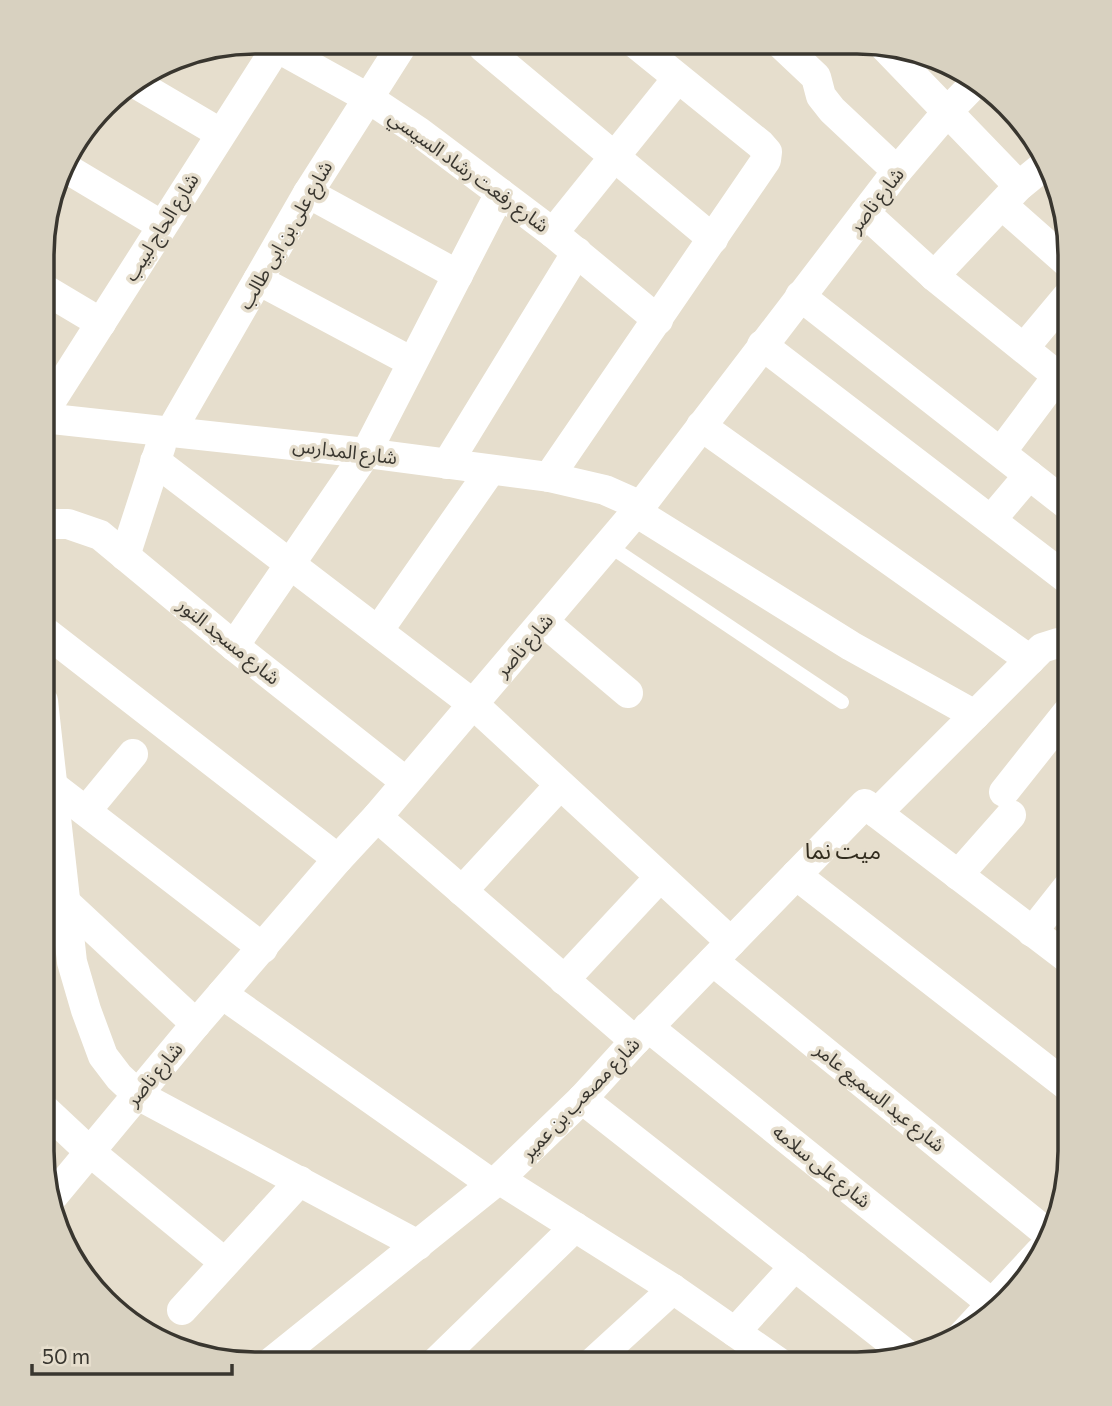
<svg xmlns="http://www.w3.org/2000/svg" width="1112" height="1406" viewBox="0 0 1112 1406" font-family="Commissioner,'Noto Sans Arabic',sans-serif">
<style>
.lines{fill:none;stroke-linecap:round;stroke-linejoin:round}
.lane{stroke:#fff;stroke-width:14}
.street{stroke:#fff;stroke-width:30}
.labels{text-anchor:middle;stroke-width:7;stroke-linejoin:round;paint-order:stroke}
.street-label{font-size:19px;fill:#39362f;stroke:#e6decd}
.quarter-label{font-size:23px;fill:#322c1e;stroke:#e6decd}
.rim{fill:none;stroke:#39362f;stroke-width:3.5}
</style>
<rect width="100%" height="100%" fill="#e6decd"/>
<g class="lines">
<path class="lane" d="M608,545L842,702"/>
<g class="street">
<path d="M267,42L368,98L419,132L553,233L658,320"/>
<path d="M781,44L816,77L821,96L832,110L897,171"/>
<path d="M882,44L1019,186"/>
<path d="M483,47L713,239"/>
<path d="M135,83L220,133"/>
<path d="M64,167L161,225"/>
<path d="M308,193L458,275"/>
<path d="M1002,205L1070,265"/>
<path d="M865,213L934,276L1070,386"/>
<path d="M553,233L677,79"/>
<path d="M934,276L1019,186L1046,164"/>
<path d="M258,280L412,362"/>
<path d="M44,289L101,323"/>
<path d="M800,296L1070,507"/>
<path d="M762,345L1070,581"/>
<path d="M1024,348L1070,293"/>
<path d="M44,412L280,42"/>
<path d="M43,418L366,453L549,477L605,490L641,506"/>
<path d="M701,426L1030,660"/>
<path d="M171,431L308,193L404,42"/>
<path d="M1001,452L1057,377"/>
<path d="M155,461L473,704L731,942"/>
<path d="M447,464L577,252"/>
<path d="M549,477L766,160L767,152L760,144L635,43"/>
<path d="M636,512L851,646L975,715"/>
<path d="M991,520L1029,475"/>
<path d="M43,524H68L100,535L234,646L406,782"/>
<path d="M125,556L161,445"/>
<path d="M544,622L628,693"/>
<path d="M43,630L338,859"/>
<path d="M378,631L490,471"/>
<path d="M234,646L366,453L500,193"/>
<path d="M43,701L72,962L86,1010L103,1056L119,1077L138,1095L418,1245"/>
<path d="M54,787L263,948"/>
<path d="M1004,792L1070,709"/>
<path d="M86,811L133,754"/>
<path d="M877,813L1042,648L1058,643L1070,647"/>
<path d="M377,817L635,1041"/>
<path d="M796,875L1070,1088"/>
<path d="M958,875L1011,815"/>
<path d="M462,891L560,785"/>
<path d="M66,903L196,1024"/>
<path d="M1032,932L1070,884"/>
<path d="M713,961L1047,1233"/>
<path d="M564,980L660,877"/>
<path d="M222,994L492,1184"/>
<path d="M648,1027L995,1306"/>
<path d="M582,1099L905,1353"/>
<path d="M42,1107L89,1151L224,1262"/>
<path d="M499,1179L673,1289L781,1364"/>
<path d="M54,1195L196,1024L338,859L377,817L636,512L897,171L948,111L978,80"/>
<path d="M182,1310L300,1181"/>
<path d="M735,1332L795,1266"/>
<path d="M962,1336L1040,1252"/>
<path d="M269,1364L499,1179L582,1099L635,1041L865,804L1070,960"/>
<path d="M434,1364L575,1227"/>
<path d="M591,1364L673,1289"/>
</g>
</g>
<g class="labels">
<g class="street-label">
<text transform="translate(469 171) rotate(36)" y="7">شارع رفعت رشاد السيسي</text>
<text transform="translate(876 200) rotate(-52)" y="7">شارع ناصر</text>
<text transform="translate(161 227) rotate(-58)" y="7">شارع الحاج لبيب</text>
<text transform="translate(285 235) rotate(-60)" y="7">شارع على بن ابى طالب</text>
<text transform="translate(345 451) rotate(7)" y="7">شارع المدارس</text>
<text transform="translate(229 641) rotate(39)" y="7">شارع مسجد النور</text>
<text transform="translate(524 645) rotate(-49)" y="7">شارع ناصر</text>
<text transform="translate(154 1074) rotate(-50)" y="7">شارع ناصر</text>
<text transform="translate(880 1097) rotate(39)" y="7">شارع عبد السميع عامر</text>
<text transform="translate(580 1098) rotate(-46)" y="7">شارع مصعب بن عمير</text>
<text transform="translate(822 1166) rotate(39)" y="7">شارع على سلامه</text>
</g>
<g class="quarter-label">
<text x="843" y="859">ميت نما</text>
</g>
</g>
<path d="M0 0H1112V1406H0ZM255 54H857A201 201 0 0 1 1058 255V1151A201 201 0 0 1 857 1352H255A201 201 0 0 1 54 1151V255A201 201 0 0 1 255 54Z" fill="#d8d1c0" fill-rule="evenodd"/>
<path class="rim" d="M255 54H857A201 201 0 0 1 1058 255V1151A201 201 0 0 1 857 1352H255A201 201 0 0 1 54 1151V255A201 201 0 0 1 255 54Z"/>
<path d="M32 1364v10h200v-10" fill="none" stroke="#39362f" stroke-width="3.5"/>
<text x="42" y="1364" font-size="21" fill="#39362f" stroke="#e6decd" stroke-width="5" paint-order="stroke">50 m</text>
</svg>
